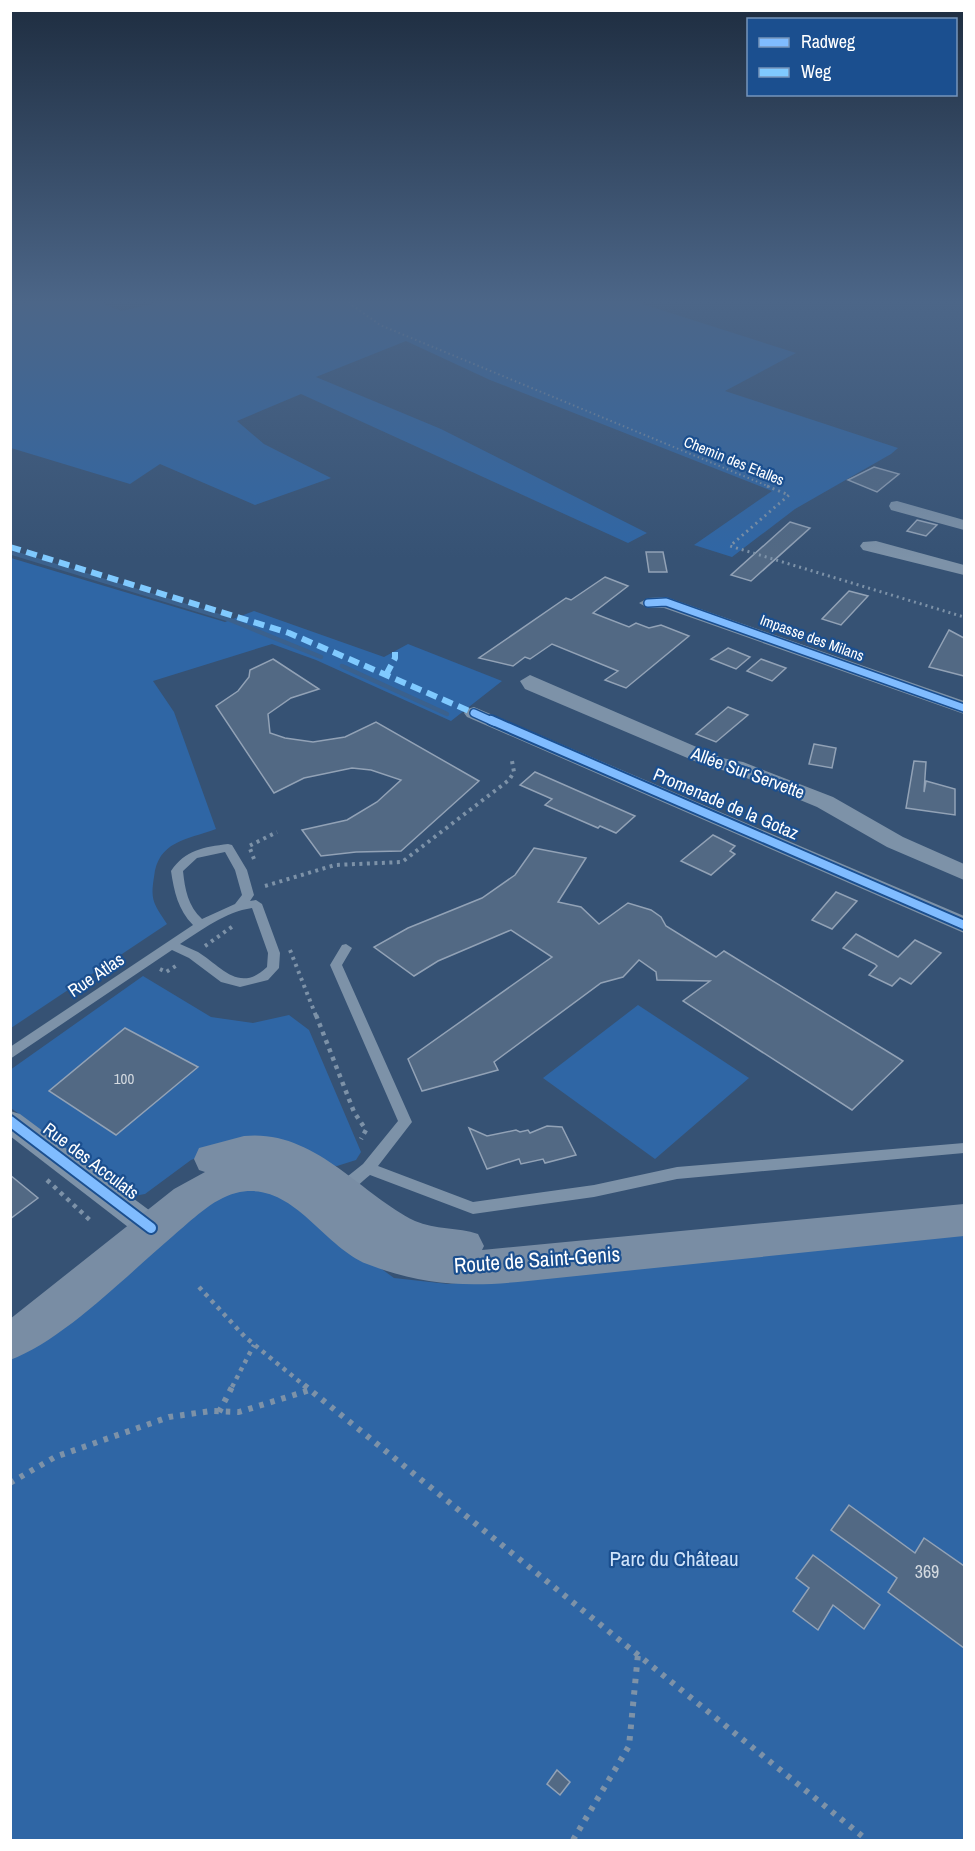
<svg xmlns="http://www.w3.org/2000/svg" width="975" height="1851" viewBox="0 0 975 1851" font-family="'Archivo Narrow',sans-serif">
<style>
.green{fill:#2f66a5}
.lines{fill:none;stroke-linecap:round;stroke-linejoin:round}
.stream{stroke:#3b618d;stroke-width:4.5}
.building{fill:#526984;stroke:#92a2b6;stroke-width:1.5}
.path-far4{stroke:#7d92a8;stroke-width:2;stroke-dasharray:1.5 3;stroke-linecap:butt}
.path-far3{stroke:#7d92a8;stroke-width:3;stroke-dasharray:2 4;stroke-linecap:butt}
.path-far2{stroke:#7d92a8;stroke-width:4;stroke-dasharray:3 4.5;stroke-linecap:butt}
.path-far1{stroke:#7d92a8;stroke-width:4.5;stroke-dasharray:4 5;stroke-linecap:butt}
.path{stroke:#7d92a8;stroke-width:6;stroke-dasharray:4.5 7;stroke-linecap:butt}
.service{fill:#7d92a8;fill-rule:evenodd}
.minor{fill:#7d92a8;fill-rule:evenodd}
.secondary{fill:#798da4;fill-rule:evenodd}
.quiet{stroke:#80caff;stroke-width:6;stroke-dasharray:11 6;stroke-linecap:butt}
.cycleway-far2-casing{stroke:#1b4f8f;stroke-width:10}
.cycleway-far1-casing{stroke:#1b4f8f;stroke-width:12}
.cycleway-casing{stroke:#1b4f8f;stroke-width:14}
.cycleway-far2{stroke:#80bcff;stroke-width:7}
.cycleway-far1{stroke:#80bcff;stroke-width:8}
.cycleway{stroke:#80bcff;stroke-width:10}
.labels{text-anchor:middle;stroke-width:4.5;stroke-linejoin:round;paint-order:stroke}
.far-street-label{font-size:15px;fill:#fff;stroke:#1b4f8f}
.number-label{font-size:15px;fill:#d4dae0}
.street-label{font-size:18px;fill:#fff;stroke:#1b4f8f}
.near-number-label{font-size:18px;fill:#d4dae0}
.near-street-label{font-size:21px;fill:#fff;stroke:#1b4f8f}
.near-park-label{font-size:21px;fill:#cfe3fa;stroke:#1b4f8f}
</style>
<rect width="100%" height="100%" fill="#365274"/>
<g class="green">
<path d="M40,300H112L102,303L121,311L172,300L633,301L796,353L725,391L898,448L891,454L795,509L732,557L694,545L772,491L490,380L406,341L316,377L441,429L647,533L628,543L301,394L237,421L264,444L331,478L255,505L160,464L130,484L11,448V307Z"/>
<path d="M11,558L225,622L254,611L384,657L408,644L502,681L451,721L316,660L272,644L153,681L174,712L216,829C186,840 158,841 154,877C150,901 154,904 167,924L11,1028Z"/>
<path d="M143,976L211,1017L253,1023L289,1015L309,1030L361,1152L356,1160L337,1166L324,1165L225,1146L191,1160L145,1194L134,1196L123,1192L11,1108L10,1070Z"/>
<path d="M638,1005L749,1078L655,1159L543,1078Z"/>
<path d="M266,1185L394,1278L448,1284L964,1234V1840H11V1356L209,1195Z"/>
</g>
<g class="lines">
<g class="stream">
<path d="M10,552L228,619L321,657"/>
<path d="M342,666L447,714"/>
</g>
</g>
<g class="building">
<path d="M874,467L899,474L877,492L848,480Z"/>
<path d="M917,520L937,525L926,536L907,531Z"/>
<path d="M790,522L810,528L751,581L731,575Z"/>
<path d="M646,552H663L667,572H649Z"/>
<path d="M605,577L628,586L593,613L629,627L636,623L649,628L661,625L689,636L626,688L605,680L618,671L552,644L530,659L525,657L513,666L479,658L566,598L571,600Z"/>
<path d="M849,591L868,596L841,625L822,619Z"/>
<path d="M949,630L964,638V676L929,667Z"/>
<path d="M728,648L750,657L736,669L711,659Z"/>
<path d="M273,659L319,689L291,698L268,714L270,733L285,738L313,742L345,737L376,722L479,781L401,851L356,852L321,856L302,830L347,820L377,802L401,780L371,770L352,768L304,778L274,793L216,706L238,691L249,677L250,670Z"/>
<path d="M761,659L786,668L772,681L747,671Z"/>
<path d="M728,707L748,715L716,742L696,734Z"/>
<path d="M814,744L836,748L832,768L809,764Z"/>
<path d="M914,761L926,762L924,792L926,781L955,789V815L906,808Z"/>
<path d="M535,772L635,816L616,833L600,826L598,828L545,805L552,799L520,785Z"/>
<path d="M713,835L735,846L730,851L735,854L711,875L681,861Z"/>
<path d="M534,848L586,858L558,902L581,907L599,924L628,903L651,910L661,917L666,926L716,957L724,951L903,1061L852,1110L683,1001L710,981L657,980L656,972L639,960L623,977L601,983L494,1062L498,1070L422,1091L408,1059L552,957L511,930L438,961L414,976L374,947L408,928L482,898L515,875Z"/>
<path d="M836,892L857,901L832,929L812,920Z"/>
<path d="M856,934L898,957L915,940L941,953L911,984L900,978L892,986L869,975L877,966L875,964L843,948Z"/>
<path d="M125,1028L198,1067L116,1135L49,1091Z"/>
<path d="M547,1126L562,1127L576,1155L545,1163L543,1159L521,1164L519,1159L487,1169L469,1128L487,1136L516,1130L520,1132L528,1130L530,1133Z"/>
<path d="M10,1175L38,1198L10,1219Z"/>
<path d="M849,1505L915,1553L924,1538L964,1566V1648L888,1592L897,1578L831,1530Z"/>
<path d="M813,1555L880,1605L864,1629L833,1605L818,1630L793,1611L809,1588L796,1578Z"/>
<path d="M557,1770L570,1782L560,1795L547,1784Z"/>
</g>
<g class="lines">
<path class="path-far4" d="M345,300L380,325L770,487"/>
<path class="path-far3" d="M767,486L789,495L730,546L964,617"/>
<g class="path-far2">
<path d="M254,859L249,846L277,832"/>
<path d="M265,886L335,865L402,862L509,780L514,772L512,761"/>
<path d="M205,946L233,926"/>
<path d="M290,950L316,1016"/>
<path d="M160,969L166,972L179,964"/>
</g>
<g class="path-far1">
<path d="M316,1015L354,1112L366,1130L361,1139"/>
<path d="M47,1180L93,1223"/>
<path d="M199,1287L245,1337L306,1387"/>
<path d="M232,1387L254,1345"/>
</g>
<g class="path">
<path d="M304,1385L867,1840"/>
<path d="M219,1412L233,1385"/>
<path d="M10,1483L55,1457L169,1417L211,1411L239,1412L310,1390"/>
<path d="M573,1840L629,1746L638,1654"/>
</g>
<g class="service">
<path d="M228,844L232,845L247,870L254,895L250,901L256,900L262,904L280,953L279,968L268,980L240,987L221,982L189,958L172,950L10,1059V1047L193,925C178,910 174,891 171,871C185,850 204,847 228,844ZM225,852L235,870L242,895L235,904L202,919C188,906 185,890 183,871L197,858ZM252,908L268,953L267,967C239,994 221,966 198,952C192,949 186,947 180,944C202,930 225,912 252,908Z"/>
<path d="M346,944L352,948L342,965L412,1122L378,1166L473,1202L594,1185L677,1167L964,1143V1153L677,1179L594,1197L473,1214L370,1175C361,1182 350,1196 338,1192L336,1188L338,1184L363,1164L398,1121L330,965L342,945Z"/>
</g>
<g class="minor">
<path d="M897,501L964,520V530L891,510L889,506L891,502Z"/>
<path d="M876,541L964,565V575L863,550L860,546L863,542Z"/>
<path d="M666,597L964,701V714L664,608H648L639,603L648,598Z"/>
<path d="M530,675L722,758L743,762L833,797L903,837L964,864V880L887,847L817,807L732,772L711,768L525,689L520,681Z"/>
<path d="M474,707L964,916V933L467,717L464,713L467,709Z"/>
<path d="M10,1111L20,1114L161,1219L166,1228L161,1237L151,1240L141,1237L10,1136Z"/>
</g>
<path class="secondary" d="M244,1136C314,1129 359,1193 415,1221C435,1230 458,1227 478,1234L484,1246L482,1250L964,1204V1236L528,1281C469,1287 423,1286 367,1264C321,1245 292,1179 236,1193C212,1199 191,1221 173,1236C128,1274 64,1340 10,1360V1319L174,1189L205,1172L199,1170L194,1159L199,1148Z"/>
<g class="quiet">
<path d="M10,547L289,633L474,713"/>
<path d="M386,675L395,658V652"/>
</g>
<g class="cycleway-far2-casing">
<g id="cycleway-far2">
<path d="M648,603L666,602L964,708"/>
<path d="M474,713L494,722"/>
</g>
</g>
<g class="cycleway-far1-casing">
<path id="cycleway-far1" d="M491,720L964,925"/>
</g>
<g class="cycleway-casing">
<path id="cycleway" d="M10,1121L151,1228"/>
</g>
<use href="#cycleway-far2" class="cycleway-far2"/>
<use href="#cycleway-far1" class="cycleway-far1"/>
<use href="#cycleway" class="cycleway"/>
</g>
<linearGradient id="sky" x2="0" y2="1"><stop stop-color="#1e2d40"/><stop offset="0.54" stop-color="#4c6688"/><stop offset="1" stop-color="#4c6688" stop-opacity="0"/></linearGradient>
<rect width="975" height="559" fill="url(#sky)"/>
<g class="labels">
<g class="far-street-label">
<text transform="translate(734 461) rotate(22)" y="5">Chemin des Etalles</text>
<text transform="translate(812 638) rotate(20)" y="5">Impasse des Milans</text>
</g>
<g class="number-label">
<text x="124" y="1084">100</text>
</g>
<g class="street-label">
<text transform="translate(748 773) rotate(20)" y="6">Allée Sur Servette</text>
<text transform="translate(726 804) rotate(23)" y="6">Promenade de la Gotaz</text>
<text transform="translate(96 975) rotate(-34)" y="6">Rue Atlas</text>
<text transform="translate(91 1161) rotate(37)" y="6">Rue des Acculats</text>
</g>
<g class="near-number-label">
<text x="927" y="1578">369</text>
</g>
<g class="near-street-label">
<text transform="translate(537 1260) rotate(-4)" y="7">Route de Saint-Genis</text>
</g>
<g class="near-park-label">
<text x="674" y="1566">Parc du Château</text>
</g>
</g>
<rect width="975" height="1851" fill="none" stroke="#ffffff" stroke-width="24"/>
<rect x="747" y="18" width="210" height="78" fill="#1b4f8f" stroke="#7695bc" stroke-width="1.5"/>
<rect x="759" y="38" width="30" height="9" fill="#80bcff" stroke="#7695bc" stroke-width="1.5"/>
<text x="801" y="48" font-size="18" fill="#ffffff">Radweg</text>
<rect x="759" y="68" width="30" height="9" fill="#80caff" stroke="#7695bc" stroke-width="1.5"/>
<text x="801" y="78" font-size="18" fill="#ffffff">Weg</text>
</svg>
